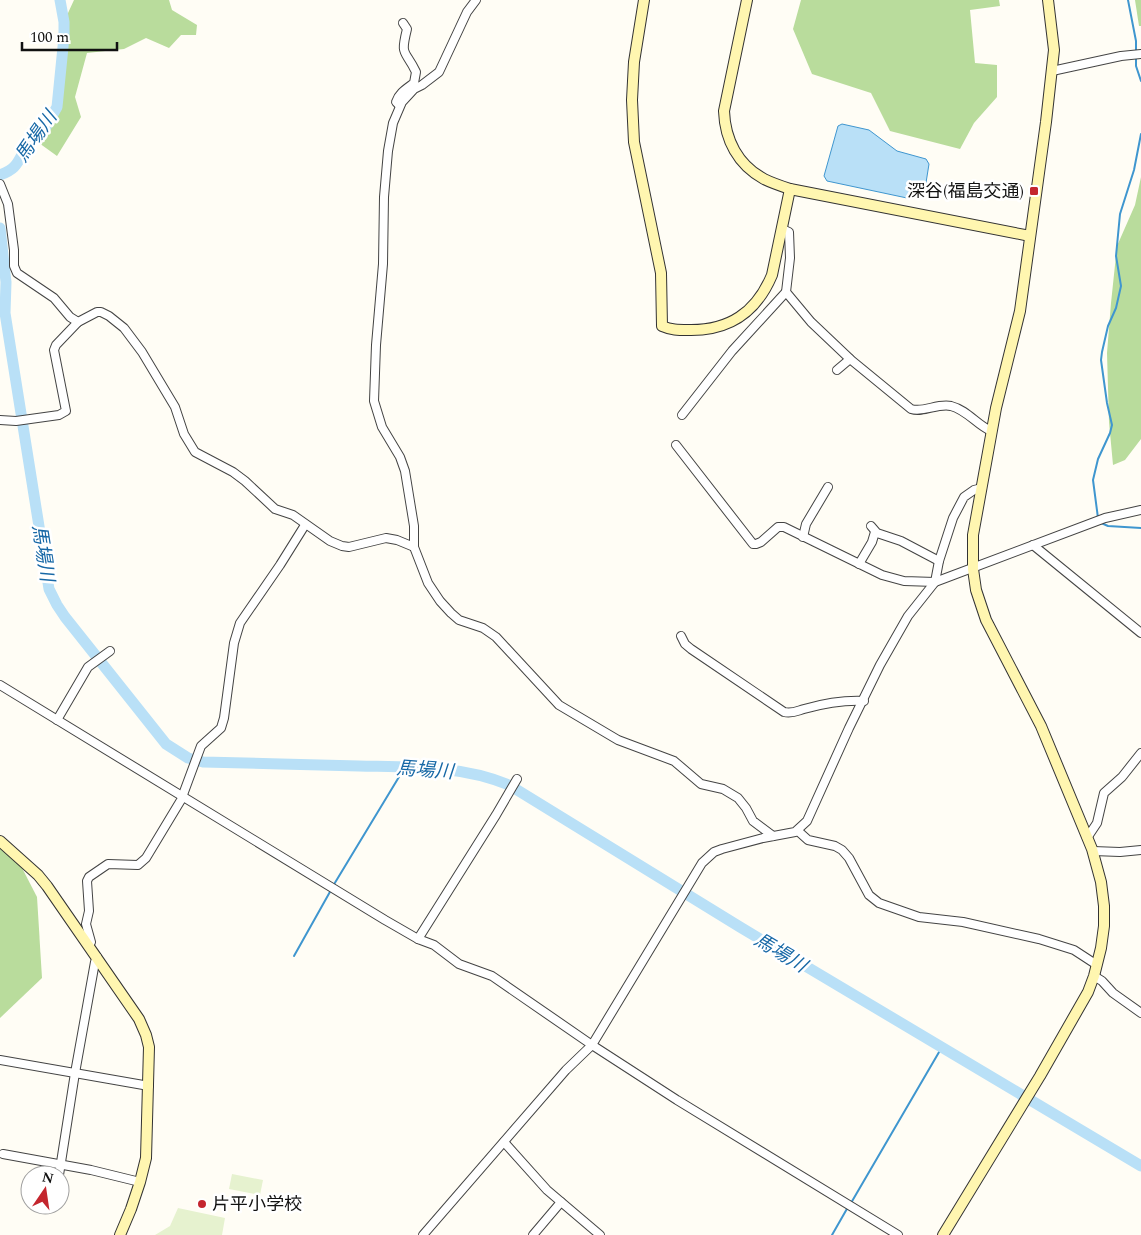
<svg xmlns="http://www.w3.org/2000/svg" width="1141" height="1235" viewBox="0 0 1141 1235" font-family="Spectral,'Noto Sans JP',serif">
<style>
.forest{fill:#b9dc9c}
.pitch{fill:#e6f2cf}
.water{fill:#b9e0f7;stroke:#3f96cf}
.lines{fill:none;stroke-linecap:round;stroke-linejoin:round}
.stream{stroke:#3f96cf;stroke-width:2}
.river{stroke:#b9e0f7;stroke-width:11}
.street-casing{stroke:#444;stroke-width:10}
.secondary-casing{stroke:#333;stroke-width:12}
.street{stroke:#fff;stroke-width:8}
.secondary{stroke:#fff6b0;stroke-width:10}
.poi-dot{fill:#c4262e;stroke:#fff;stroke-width:2}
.labels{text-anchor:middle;stroke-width:5;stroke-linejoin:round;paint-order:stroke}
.poi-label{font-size:18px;fill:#111;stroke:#fff;text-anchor:end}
.water-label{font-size:19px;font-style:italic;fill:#1768a6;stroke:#fff}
</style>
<rect width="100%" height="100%" fill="#fffdf5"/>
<g class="forest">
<path d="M74,0H169L172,10L197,25L196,35H181L169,48L146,38L124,49L87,53L75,97L81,117L57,156L39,143L60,102L67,52L68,13Z"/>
<path d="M801,0H999L1000,6L970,10L975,63L997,65V97L974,123L960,149L890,131L871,93L812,74L793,29Z"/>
<path d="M1135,0H1141V26H1139Z"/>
<path d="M1141,177V439L1125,460L1113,465L1109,422L1107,353L1111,303L1117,246L1135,205Z"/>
<path d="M0,847L21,866L37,897L42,978L0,1018Z"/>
</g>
<g class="pitch">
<path d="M232,1174L263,1180L260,1195L229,1189Z"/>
<path d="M178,1208L225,1218L222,1235H155L170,1226Z"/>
</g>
<path class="water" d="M842,124L869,130L897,151L926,159L929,164L925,189L907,198L827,181L824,176L838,126Z"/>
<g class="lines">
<g class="stream">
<path d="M1128,0L1136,41V52"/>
<path d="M1136,57V66L1141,81"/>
<path d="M1098,518L1093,480L1098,459L1110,433L1112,425L1107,403L1101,360L1102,352L1108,326L1116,308L1121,286L1116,256L1120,214L1134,170L1141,134"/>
<path d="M1099,522L1108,526L1141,528"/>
<path d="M333,886L405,767"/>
<path d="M294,956L331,890"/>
<path d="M851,1203L942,1047"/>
<path d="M832,1235L848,1207"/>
</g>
<g class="river">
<path d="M0,175C5,173 10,171 14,167C24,157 28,132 44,130L57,107L64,37V22L60,0"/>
<path d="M0,228L6,282L5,313L49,589L57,605L65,617L166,744L188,758L203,762C255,763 307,765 359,766C410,767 461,765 509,785L740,927L1141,1166"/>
</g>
<g class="street-casing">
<g id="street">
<path d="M1052,71L1121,56L1141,54"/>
<path d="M399,105L396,102C399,93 406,89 414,83L416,72C405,49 400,57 407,29L403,23"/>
<path d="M0,184L8,204L14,250V266L17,273L54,298L70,317L78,322L97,312H101L109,316L124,328L142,352L175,407L184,434L195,452L233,472L245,481L275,509L293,515L330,541L342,546L349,547L386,538L397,540L414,547L428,583L440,601L451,613L459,620L483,628L496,637L559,705L618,740L674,761L701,784L723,789L738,798L746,808L753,821L773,836"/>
<path d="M782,229L789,232L790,258L786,292L811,322L850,359L911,409C924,413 937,403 951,406C967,410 977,425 991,431"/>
<path d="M837,370L850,359"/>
<path d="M682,415L732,351L786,292"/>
<path d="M0,420L16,421L59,415L66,411L54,350L56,345L78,322"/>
<path d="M676,445L753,544H756L761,542L778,527H784L882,575L904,581L935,582L1105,518L1141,510"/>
<path d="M871,526L877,533L901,541L939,561"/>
<path d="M803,537L806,524L828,487"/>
<path d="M1033,545L1141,633"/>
<path d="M414,547V526L405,471L400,457L382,427L374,401L376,345L383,264L384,197L388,151L393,123L402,102L414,89L422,85L439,72L467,12L476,0"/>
<path d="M859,564L872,542L875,532"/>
<path d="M681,636L685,644L691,649L784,712C792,714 797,711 804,709C822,704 844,700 864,701"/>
<path d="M0,685L385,920L418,939L434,945L459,964L492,976L592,1045L677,1100L898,1235"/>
<path d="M57,720L88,667L110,651"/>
<path d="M798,831L808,840L835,846L842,850L849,858L869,895L879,903L919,917L963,922L1039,939L1074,950L1097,965"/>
<path d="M1087,838L1097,823L1104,793L1122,777L1141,753"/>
<path d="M1093,851L1120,852L1141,850"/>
<path d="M418,939L496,815L517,779"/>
<path d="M89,946L91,942L86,924L89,911L87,881L89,877L108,864L138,865L146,858L181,800L201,746L221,728L224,718L234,643L240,623L280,565L305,525"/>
<path d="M1094,976L1102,981L1113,993L1141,1013"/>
<path d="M0,1060L149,1086"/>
<path d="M504,1142L547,1190L600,1235"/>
<path d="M3,1154L91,1170L140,1182"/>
<path d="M59,1175L75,1073L95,962L97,957"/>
<path d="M423,1235L566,1070L592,1045L702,863L714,852L722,849L763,838L795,832L807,821L849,728L880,665L908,616L935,582L939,561L953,518L964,497L974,490L982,488"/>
<path d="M533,1235L561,1202"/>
</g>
</g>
<g class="secondary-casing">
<g id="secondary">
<path d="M644,0L634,62L632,100L634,142L661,273L662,326C671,330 678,330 688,330C729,331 756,313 772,275L790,189"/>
<path d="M747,0L724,111C725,140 738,165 764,179C772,183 781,186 790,189L1030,236"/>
<path d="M0,841L38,875L47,886L139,1019L146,1035L149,1047L146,1158L140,1182L131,1209L120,1235"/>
<path d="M943,1235L1040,1076L1088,992L1094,976L1101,948L1104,926V906L1101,882L1092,849L1041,726L986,620L976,590L973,569V535L996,408L1020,311L1046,122L1054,50L1048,0"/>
</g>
</g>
<use href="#street" class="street"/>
<use href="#secondary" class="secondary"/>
</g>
<g class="poi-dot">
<rect x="1029" y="186" width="10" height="10" rx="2.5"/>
<circle cx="202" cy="1204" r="5"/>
</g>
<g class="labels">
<g class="poi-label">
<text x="1024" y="197">深谷(福島交通)</text>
<text x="212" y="1210" text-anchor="start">片平小学校</text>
</g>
<g class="water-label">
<text transform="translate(35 136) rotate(-55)" y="7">馬場川</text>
<text transform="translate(44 553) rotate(81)" y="7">馬場川</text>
<text transform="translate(425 769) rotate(4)" y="7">馬場川</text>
<text transform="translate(781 952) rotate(31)" y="7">馬場川</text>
</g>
</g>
<g transform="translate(45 1190) rotate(13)"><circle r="24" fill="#ffffff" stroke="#a0a0a0"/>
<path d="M0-4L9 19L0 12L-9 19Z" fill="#c4262e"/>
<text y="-8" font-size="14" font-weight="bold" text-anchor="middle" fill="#111111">N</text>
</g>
<path d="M22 42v8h95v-8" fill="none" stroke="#111111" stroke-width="2.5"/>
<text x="30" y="42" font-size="15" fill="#111111" stroke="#ffffff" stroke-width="4" paint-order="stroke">100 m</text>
</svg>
